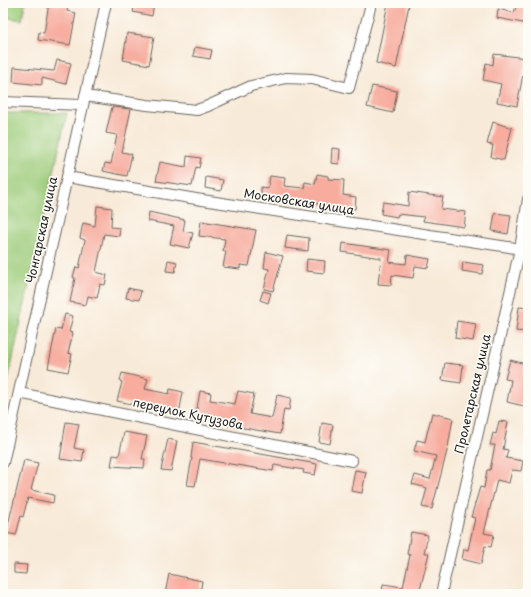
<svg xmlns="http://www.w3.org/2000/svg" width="531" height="597" viewBox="0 0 531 597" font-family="'Playpen Sans',sans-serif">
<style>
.green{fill:#9dcc7a;stroke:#5c744b}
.building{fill:#f7ac9e}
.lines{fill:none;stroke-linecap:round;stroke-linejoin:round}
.minor-casing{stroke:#69645e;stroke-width:12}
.minor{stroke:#fff;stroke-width:10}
.labels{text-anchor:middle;stroke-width:3.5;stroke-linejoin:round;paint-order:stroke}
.street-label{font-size:12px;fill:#1c1c1c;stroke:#fdfcf7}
</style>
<rect width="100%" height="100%" fill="#fdfcf7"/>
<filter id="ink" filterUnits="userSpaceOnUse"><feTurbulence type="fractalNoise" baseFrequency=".025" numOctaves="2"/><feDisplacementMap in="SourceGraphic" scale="8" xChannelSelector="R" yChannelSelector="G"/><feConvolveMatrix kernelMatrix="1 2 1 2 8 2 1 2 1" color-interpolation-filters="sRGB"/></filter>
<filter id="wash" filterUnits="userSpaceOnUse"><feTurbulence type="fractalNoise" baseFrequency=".012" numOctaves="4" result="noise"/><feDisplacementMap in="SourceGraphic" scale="16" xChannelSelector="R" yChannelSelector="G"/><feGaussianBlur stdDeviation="0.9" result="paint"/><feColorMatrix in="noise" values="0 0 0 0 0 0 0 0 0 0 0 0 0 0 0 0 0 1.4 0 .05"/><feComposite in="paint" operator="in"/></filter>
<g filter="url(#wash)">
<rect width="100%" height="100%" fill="#f8ead8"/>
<g class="green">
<path d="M3,3H25L22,20L3,17Z"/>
<path d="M3,113H67L3,403Z"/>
</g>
<g id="blocks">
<g class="building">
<path d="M49,3L68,6L67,11L76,13L70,45L38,40L39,32L44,33Z"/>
<path d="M135,3H154L152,16L133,12Z"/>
<path d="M388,3L409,5L396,68L376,63Z"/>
<path d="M517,3H528V24L497,18L498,9L514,13Z"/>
<path d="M127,33L154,37L149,65L123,60Z"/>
<path d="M195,47L212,50L210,59L193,56Z"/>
<path d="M494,54L526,58L517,106L497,102L501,84L483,80L486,63L493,65Z"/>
<path d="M57,60L71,63L66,84L42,78V85L13,82L14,67L54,71Z"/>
<path d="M372,86L397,91L393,113L367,107Z"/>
<path d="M112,107L131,109L122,152L132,154L127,176L103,171L105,163L111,164L117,135L106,133Z"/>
<path d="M493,122L512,128L504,160L491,157L493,145L487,144Z"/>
<path d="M332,148L340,149L339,164L331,163Z"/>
<path d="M187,156L201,158L199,168L196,167L192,186L156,181L160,162L186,167Z"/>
<path d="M317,174L328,176V179L344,180L343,195L356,197L355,209L323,205L297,200L261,196V187L268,188L270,176L285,178L284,186L304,188L305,182L315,184Z"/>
<path d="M206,177L223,180L221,191L205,188Z"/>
<path d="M409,192L443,197L441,209L466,212L464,227L423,221L424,217L398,214L397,217L381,214L383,202L408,206Z"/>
<path d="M97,206L112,208L111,227L120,228L119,236L104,234L96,272L107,275L105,285L100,284L97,298L88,296L86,305L70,302L75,278L73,277L76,267L79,268L85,240L80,238L83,223L95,226Z"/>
<path d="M149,212L185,220L183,231L193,233L189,248L170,244L174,226L148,221Z"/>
<path d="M495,213L511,215L508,234L492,231Z"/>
<path d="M201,221L256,230L249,266L240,265V269L223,267L226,251H223L225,239L199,236Z"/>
<path d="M287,235L309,238L308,251L285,248Z"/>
<path d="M343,243L391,250L389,262L406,264L407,255L430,259L428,268L415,266L413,278L392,275L391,285L378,284L381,258L342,252Z"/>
<path d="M266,252L283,256L273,291L264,289L269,269L264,268Z"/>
<path d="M307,259L325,261L324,273L306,271Z"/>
<path d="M168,260L177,262L175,272L166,271Z"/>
<path d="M463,262L484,265L482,274L462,271Z"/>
<path d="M128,288L141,291L139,300L126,298Z"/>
<path d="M263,291L271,293L268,303L260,300Z"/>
<path d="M519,307L528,308V332L516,331Z"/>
<path d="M65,314L73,316L69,332L73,333L68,353L72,354L68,372L48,368L56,329L61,330Z"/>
<path d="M457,321L476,324L473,341L455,338Z"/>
<path d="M510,360L526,364L523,375L528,376V407L507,402L511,380L505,379Z"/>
<path d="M445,363L463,365L461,383L442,380Z"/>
<path d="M122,373L148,379L145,389L169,394L170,389L183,392L179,414L117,401L122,382L120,381Z"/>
<path d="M200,391L211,393L210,400L235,404L238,391L254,394L250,414L272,418L277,395L291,398L289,410L284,409L280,434L232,426L220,422L221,418L196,414Z"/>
<path d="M432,413L453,418L448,447L432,509L422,507L427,488L412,484L415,475L430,479L436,456L414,451L417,440L425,442Z"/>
<path d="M499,421L508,422L503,449L508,450L506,458L523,461L521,471L512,470L509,483L497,480L484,533L494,535L491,547L485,546L481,564L462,559L464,549L468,550L475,518L471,517L480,487L484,488L487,470H490L495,445H490L493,433L496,434Z"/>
<path d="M66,422L79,424L74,448L84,450L82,462L60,459Z"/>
<path d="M322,423L333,425L330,444L319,442Z"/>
<path d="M124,432L147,436L142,459H145L144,468L111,466L113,455L119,456Z"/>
<path d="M168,439L177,441L171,471L161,470Z"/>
<path d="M193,442L317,464L315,475L303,473L304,470L274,465L273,471L200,459L195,486L187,485L192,458H191Z"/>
<path d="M24,460L38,463L31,490L54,495L53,503L28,498L23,517L21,516L16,535L6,533Z"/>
<path d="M355,470L366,472L362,493L351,491Z"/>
<path d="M411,532L428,535L424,553H429L419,594L382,592L383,584L403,587L410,555L407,554Z"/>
<path d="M14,564L27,565L26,574L14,573Z"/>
<path d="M169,574L202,581L200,594H165Z"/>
</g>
</g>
</g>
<g filter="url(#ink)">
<use href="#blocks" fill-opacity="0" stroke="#69645e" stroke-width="1"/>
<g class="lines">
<g class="minor-casing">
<g id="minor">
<path d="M85,96L147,105L197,110L208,106L251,86L286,78L312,79L349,88L370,8"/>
<path d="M3,102L82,105"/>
<path d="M67,177L196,199L528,250"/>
<path d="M19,393L352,461"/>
<path d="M3,463L106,3"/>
<path d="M441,594L520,249L528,199"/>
</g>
</g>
<use href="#minor" class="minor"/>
</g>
</g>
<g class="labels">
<g class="street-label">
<text transform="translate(299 202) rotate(9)" y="4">Московская улица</text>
<text transform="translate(42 230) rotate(-78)" y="4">Чонгарская улица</text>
<text transform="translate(473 394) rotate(-77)" y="4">Пролетарская улица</text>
<text transform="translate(188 414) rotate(12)" y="4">переулок Кутузова</text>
</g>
</g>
<rect width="531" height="597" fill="none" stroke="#fdfcf7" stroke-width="16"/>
</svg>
